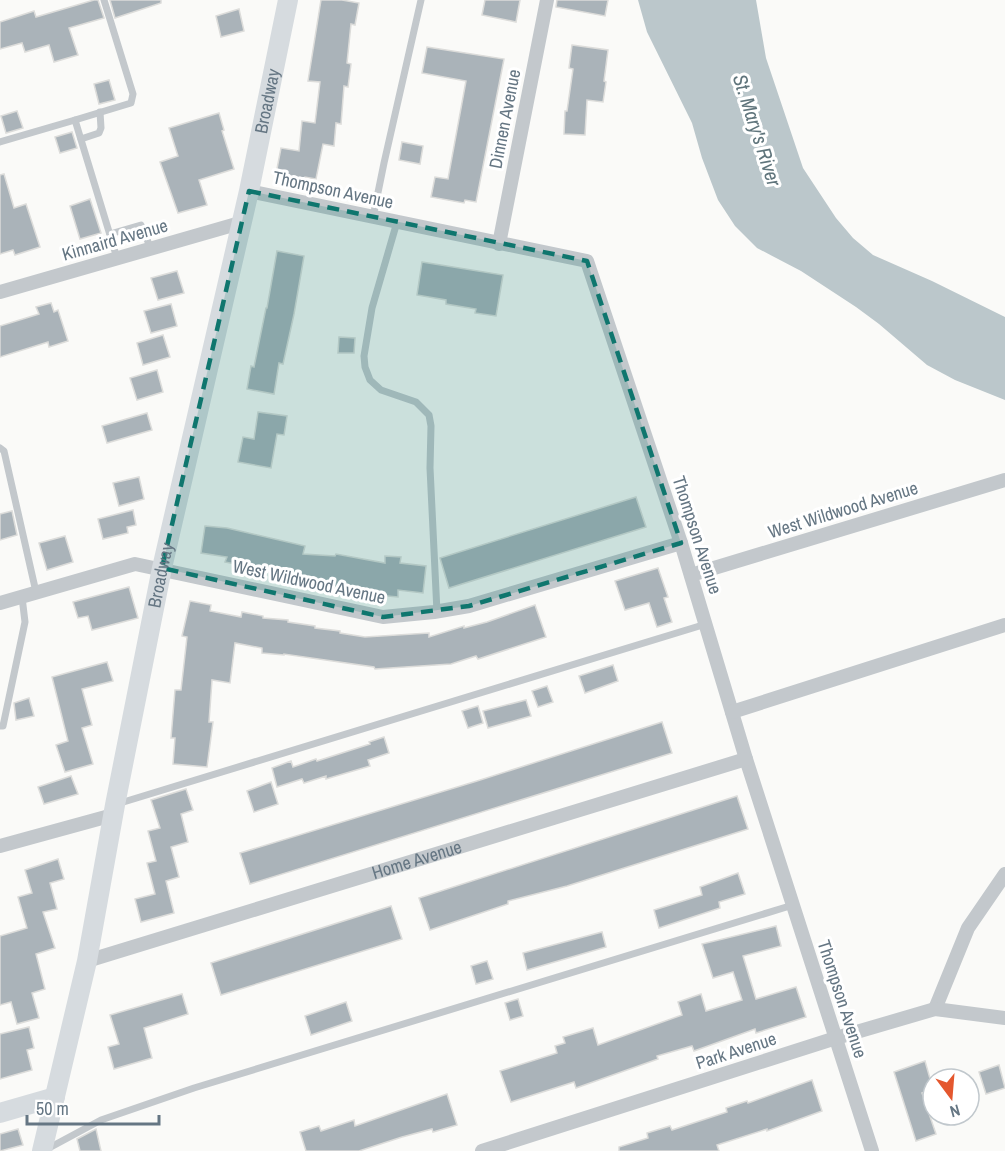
<svg xmlns="http://www.w3.org/2000/svg" width="1005" height="1151" viewBox="0 0 1005 1151" font-family="'Archivo Narrow',sans-serif">
<style>
.water{fill:#bbc7cb}
.building{fill:#aab3b9;stroke:#dcdcda;stroke-width:1.5}
.lines{fill:none;stroke-linecap:round;stroke-linejoin:round}
.lane{stroke:#c3c8cc;stroke-width:7}
.street{stroke:#c3c8cc;stroke-width:14}
.secondary{stroke:#d6dbdf;stroke-width:20}
.marked{fill:#0f766e;fill-opacity:0.2;stroke:#0f766e;stroke-width:4.5;stroke-dasharray:12 8;stroke-linejoin:round}
.labels{text-anchor:middle;stroke-width:6;stroke-linejoin:round;paint-order:stroke}
.street-label{font-size:18px;fill:#657683;stroke:#fff}
.water-label{font-size:20px;font-style:italic;fill:#60757c;stroke:#fff}
</style>
<rect width="100%" height="100%" fill="#fafaf8"/>
<path class="water" d="M638,0H756L766,58L803,168L836,218L853,238L873,255L932,281L1005,317V400L955,380L927,365L879,324L856,307L801,271L757,248L735,226L718,200L702,158L692,123L647,32Z"/>
<g class="building">
<path d="M94,0H98L104,18L69,28L78,55L54,62L49,45L25,52L22,43L0,49V22L34,11L36,17Z"/>
<path d="M110,0H161V3L115,18Z"/>
<path d="M321,0H342L359,3L355,25L351,24L347,63L351,64L348,87L344,86L341,124L336,123L334,146L323,144L316,179L305,177L303,184L275,179L281,148L299,151L302,121L315,123L320,82L308,81Z"/>
<path d="M485,0H520L516,22L482,15Z"/>
<path d="M557,0H608L605,16L556,7Z"/>
<path d="M239,9L244,31L221,37L216,16Z"/>
<path d="M572,45L608,50L604,81L606,82L603,102L587,100L585,135L564,134L565,111H567L573,69L569,68Z"/>
<path d="M427,47L504,59L476,202L465,200L464,203L431,197L435,177L448,179L466,81L422,73Z"/>
<path d="M109,80L115,100L99,104L94,84Z"/>
<path d="M17,111L23,128L6,133L1,116Z"/>
<path d="M219,113L224,130L222,131L234,169L199,180L207,205L178,213L160,162L178,156L169,128Z"/>
<path d="M72,132L77,148L60,153L55,137Z"/>
<path d="M402,142L423,146L420,164L399,160Z"/>
<path d="M4,174L14,208L26,204L40,247L15,255L13,250L0,254V175Z"/>
<path d="M90,199L101,233L80,239L70,206Z"/>
<path d="M277,251L304,256L294,314L283,364L279,363L274,394L247,389L251,366L254,367L266,308H267Z"/>
<path d="M422,262L503,275L496,316L475,313L476,309L446,304V300L417,295Z"/>
<path d="M177,271L184,293L158,300L151,278Z"/>
<path d="M51,303L54,312L58,310L68,341L49,347L48,342L0,357V326L39,314L36,307Z"/>
<path d="M171,304L177,326L151,333L144,311Z"/>
<path d="M163,335L170,357L143,365L137,343Z"/>
<path d="M339,337L355,338L354,353H338Z"/>
<path d="M157,370L163,392L137,400L130,378Z"/>
<path d="M258,412L287,416L284,435L277,434L271,468L238,462L243,437L254,439Z"/>
<path d="M147,413L152,430L107,443L102,426Z"/>
<path d="M139,477L144,499L119,506L113,483Z"/>
<path d="M636,497L646,527L449,588L440,558Z"/>
<path d="M133,510L136,525L127,527L128,533L103,539L98,519Z"/>
<path d="M12,511L17,535L0,540V514Z"/>
<path d="M205,526L227,528L305,546L303,554L335,556L336,554L385,563V556L401,557L400,563L426,566L423,593L398,590V597L355,593V591L329,586L330,583L305,581V578L225,562L227,557L201,553Z"/>
<path d="M65,536L73,562L47,570L39,543Z"/>
<path d="M658,568L668,597L664,598L672,622L657,627L649,603L625,610L615,581Z"/>
<path d="M129,587L138,618L92,630L88,616L78,618L73,602Z"/>
<path d="M190,601L211,605L210,611L241,617L242,612L263,616V618L288,620V622L315,626V628L340,631V633L365,637L429,633V637L464,626V628L487,622L535,605L546,637L478,659L476,656L451,664L375,669L374,667L284,654V655L262,653V648L235,643L230,683L212,680L209,722H213L207,767L173,764L175,738H171L175,690H181L187,637L182,636Z"/>
<path d="M107,662L113,681L82,689L92,725L82,728L93,764L65,772L56,745L68,741L52,677Z"/>
<path d="M613,665L618,681L585,693L579,676Z"/>
<path d="M547,686L553,702L538,707L532,691Z"/>
<path d="M29,698L34,716L16,720L14,703Z"/>
<path d="M526,700L531,716L488,728L483,711Z"/>
<path d="M478,706L483,723L468,728L462,711Z"/>
<path d="M662,722L672,753L250,884L240,853L477,781Z"/>
<path d="M384,737L389,753L368,760L370,766L326,779V776L304,783L302,779L277,787L272,768L291,761L293,767L316,759L317,761L370,744L369,742Z"/>
<path d="M71,776L78,794L44,804L38,787Z"/>
<path d="M271,782L278,804L254,812L247,791Z"/>
<path d="M186,789L193,810L181,814L188,842L171,847L179,877L166,881L174,913L141,922L135,899L155,894L147,863L156,861L148,831L160,828L151,800Z"/>
<path d="M737,796L748,829L567,886L508,901V904L430,930L419,898Z"/>
<path d="M58,859L64,879L50,883L57,909L43,912L55,948L36,954L45,989L32,993L39,1018L17,1024L11,1002L0,1005V936L27,928L18,897L32,893L25,870Z"/>
<path d="M738,873L745,894L719,902L720,908L659,928L654,910L702,895L700,887Z"/>
<path d="M391,906L402,939L221,995L211,963Z"/>
<path d="M776,926L781,946L743,956L756,999L796,987L806,1017L756,1033L755,1029L694,1051L692,1046L657,1056L658,1059L576,1088L574,1082L511,1102L500,1071L557,1053L555,1046L565,1043L563,1037L593,1028L598,1045L682,1015L678,1002L701,994L706,1011L742,1000L733,972L713,978L702,944Z"/>
<path d="M602,932L606,947L527,970L523,953Z"/>
<path d="M487,961L493,979L476,984L471,966Z"/>
<path d="M182,994L188,1014L144,1028L152,1058L114,1069L108,1047L119,1044L110,1015Z"/>
<path d="M518,999L523,1016L510,1020L505,1003Z"/>
<path d="M346,1002L352,1021L311,1035L305,1016Z"/>
<path d="M29,1027L34,1048L27,1050L32,1070L0,1079V1034Z"/>
<path d="M925,1061L933,1089L922,1093L936,1134L916,1141L894,1072Z"/>
<path d="M999,1065L1005,1088L986,1094L979,1072Z"/>
<path d="M812,1080L822,1111L767,1131V1129L717,1145L719,1151H619V1147L648,1138L647,1133L670,1126L672,1130L727,1112L726,1108L747,1101L748,1103Z"/>
<path d="M447,1094L457,1125L433,1132L432,1129L402,1137L359,1151H306L300,1132L319,1126L321,1131L354,1120L355,1126Z"/>
<path d="M18,1129L23,1145L0,1151V1134Z"/>
<path d="M96,1129L101,1151H80L77,1139Z"/>
</g>
<g class="lines">
<g class="lane">
<path d="M75,120L131,103L133,94L104,0"/>
<path d="M81,139L99,133L101,128L100,112"/>
<path d="M0,142L75,120L117,258"/>
<path d="M373,217L384,163L421,0"/>
<path d="M397,222L372,308L364,356L365,367L370,380L381,390L416,402L429,415L431,426L430,468L437,612"/>
<path d="M110,234L141,225L151,249"/>
<path d="M0,448L4,451L36,592"/>
<path d="M0,726H3L25,622L22,597"/>
<path d="M117,804L706,624"/>
<path d="M47,1149L101,1120L194,1088L793,905"/>
</g>
<g class="street">
<path d="M249,191L587,261L681,543L746,759L872,1151"/>
<path d="M499,244L547,0"/>
<path d="M0,292L240,223"/>
<path d="M691,575L1005,480"/>
<path d="M0,603L135,564L383,617L434,612L469,606L681,543"/>
<path d="M732,712L1005,625"/>
<path d="M0,846L113,815"/>
<path id="s1" d="M87,961L746,759"/>
<path d="M935,1009L968,928L1005,874"/>
<path d="M482,1151L836,1038L935,1009L1005,1018"/>
</g>
<g class="secondary">
<path d="M0,1113L55,1097"/>
<path id="s2" d="M42,1151L87,961L115,805L162,568L249,191L288,0"/>
</g>
</g>
<path class="marked" d="M249,191L587,261L681,543L469,606L383,617L162,568Z"/>
<g class="labels">
<g class="street-label">
<text dy="6" stroke="none"><textPath href="#s2" startOffset="1074">Broadway</textPath></text>
<text transform="translate(505 119) rotate(-79)" y="6">Dinnen Avenue</text>
<text transform="translate(333 190) rotate(12)" y="6">Thompson Avenue</text>
<text transform="translate(115 240) rotate(-16)" y="6">Kinnaird Avenue</text>
<text transform="translate(843 510) rotate(-17)" y="6">West Wildwood Avenue</text>
<text transform="translate(697 535) rotate(72)" y="6">Thompson Avenue</text>
<text dy="6" stroke="none"><textPath href="#s2" startOffset="588">Broadway</textPath></text>
<text transform="translate(309 582) rotate(12)" y="6">West Wildwood Avenue</text>
<text dy="6" stroke="none"><textPath href="#s1" startOffset="345">Home Avenue</textPath></text>
<text transform="translate(842 999) rotate(72)" y="6">Thompson Avenue</text>
<text transform="translate(736 1051) rotate(-18)" y="6">Park Avenue</text>
</g>
<g class="water-label">
<text transform="translate(757 130) rotate(72)" y="7">St. Mary's River</text>
</g>
</g>
<g transform="translate(951 1097) rotate(164)"><circle r="28" fill="#ffffff" stroke="#c1c8cd" stroke-width="1.5"/>
<path d="M0-4.5L10 22L0 15L-10 22Z" fill="#e4572e"/>
<text y="-9" font-size="16" font-weight="bold" text-anchor="middle" fill="#657683">N</text>
</g>
<path d="M27 1115v9h132v-9" fill="none" stroke="#657683" stroke-width="3"/>
<text x="36" y="1115" font-size="18" fill="#657683" stroke="#ffffff" stroke-width="4.5" paint-order="stroke">50 m</text>
</svg>
